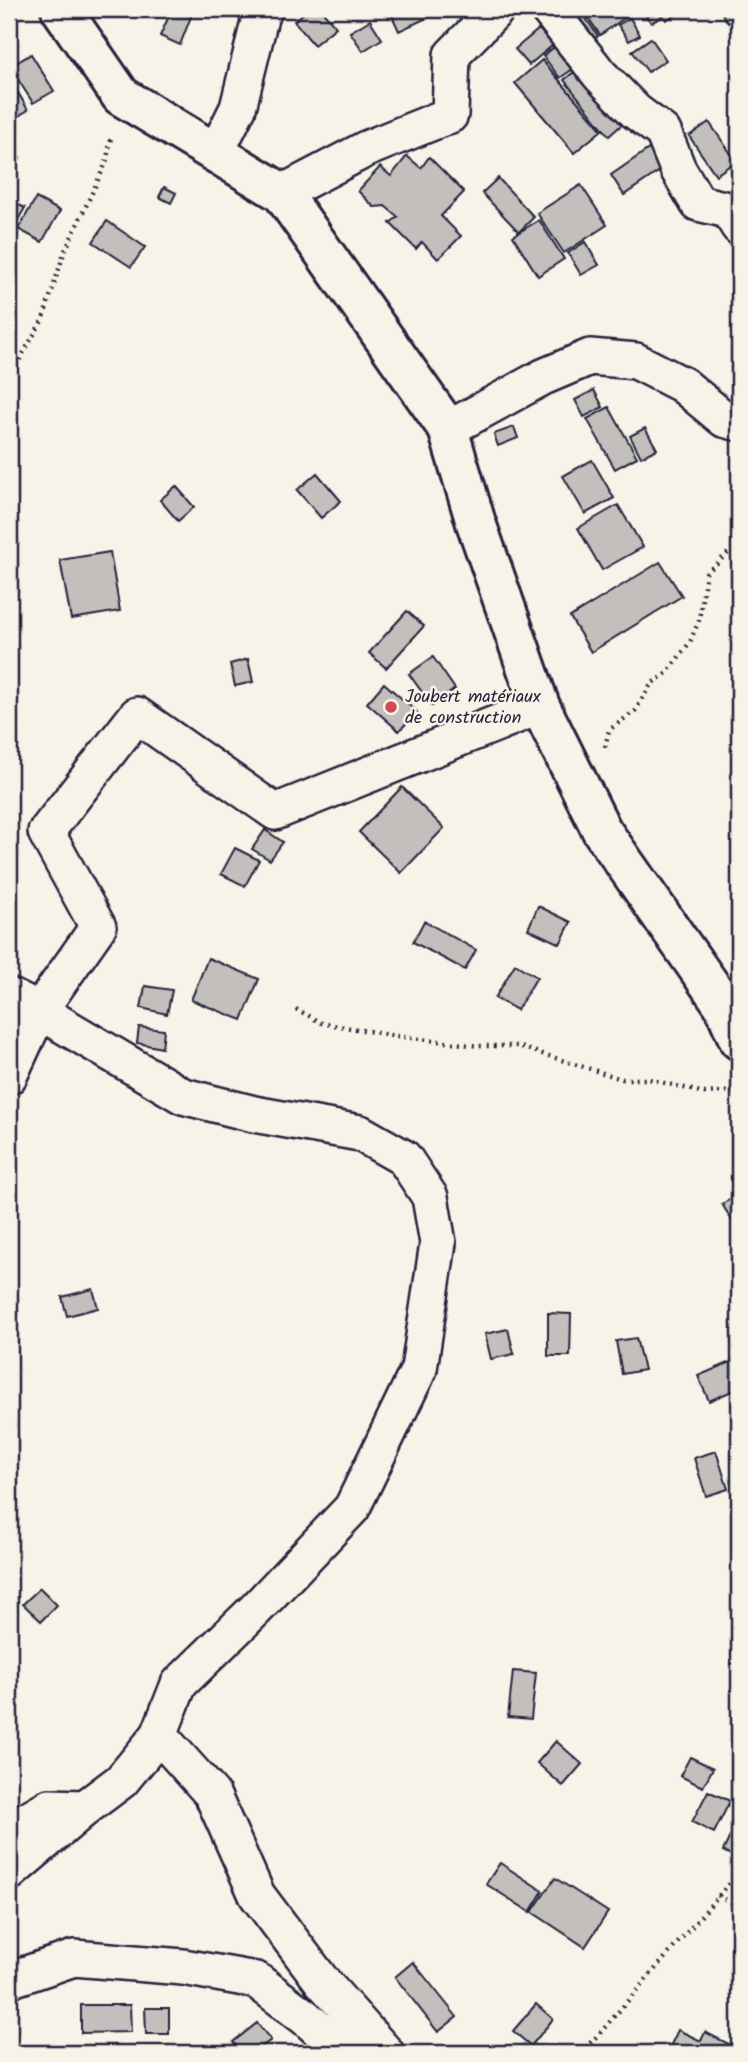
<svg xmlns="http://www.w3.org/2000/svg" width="748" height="2062" viewBox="0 0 748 2062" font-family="Kalam,sans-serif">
<rect width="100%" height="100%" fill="#f7f3e8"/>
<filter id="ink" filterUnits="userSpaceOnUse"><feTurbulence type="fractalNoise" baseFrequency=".0143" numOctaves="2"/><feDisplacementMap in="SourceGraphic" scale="14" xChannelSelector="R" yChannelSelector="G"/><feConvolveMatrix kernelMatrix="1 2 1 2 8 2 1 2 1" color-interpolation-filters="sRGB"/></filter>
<g filter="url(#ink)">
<!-- building -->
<g fill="#c2bfbd" stroke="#22223b" stroke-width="2">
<path d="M172 9H179L192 14 180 45 160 36Z"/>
<path d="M309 9H321L336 27 314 45 294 21Z"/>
<path d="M389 9H425L429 17 399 31Z"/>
<path d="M591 9H621L626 17 600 35 585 13Z"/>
<path d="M650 9H657L662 17 651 23 644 12Z"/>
<path d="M660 9H678L680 12 666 20Z"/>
<path d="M719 9H739V17L728 23Z"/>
<path d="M582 13 598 36 588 44 572 20Z"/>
<path d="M630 18 640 35 629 41 618 25Z"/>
<path d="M370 20 382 39 363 51 350 32Z"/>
<path d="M539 29 553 45 529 65 515 49Z"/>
<path d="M651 38 666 60 648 72 632 51Z"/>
<path d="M562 41 580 64 560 78 543 56Z"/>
<path d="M31 54 54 91 33 103 10 67Z"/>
<path d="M542 60 602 130 574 153 515 83Z"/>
<path d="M584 64 628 119 609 136 564 80Z"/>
<path d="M9 77 28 110 12 120 9 114Z"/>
<path d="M709 122 736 161 716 175 689 136Z"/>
<path d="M656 144 670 164 624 195 611 175Z"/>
<path d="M9 151 20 158 10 177 9 176Z"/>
<path d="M407 156 421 168 429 157 464 192 441 216 461 236 438 259 422 242 416 249 390 223 398 217 385 206 374 207 358 191 380 167 391 176Z"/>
<path d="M498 178 534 217 519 232 482 193Z"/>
<path d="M581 185 607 225 564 253 537 213Z"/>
<path d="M164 187 176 193 171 203 159 197Z"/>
<path d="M36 198 60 211 42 242 18 229Z"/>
<path d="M9 200 25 208 13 228 9 226Z"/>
<path d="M539 220 564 259 538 276 513 236Z"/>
<path d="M107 221 145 247 131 267 93 242Z"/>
<path d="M585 242 599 265 581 275 568 253Z"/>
<path d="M594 390 603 407 584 417 575 400Z"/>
<path d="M609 407 637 457 615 469 587 419Z"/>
<path d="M514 427 518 438 498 446 494 434Z"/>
<path d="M645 428 657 449 641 457 630 436Z"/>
<path d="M592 460 614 498 585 514 563 476Z"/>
<path d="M317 473 341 501 321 518 297 490Z"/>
<path d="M176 486 194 507 178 521 160 500Z"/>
<path d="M618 505 643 547 602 570 578 528Z"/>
<path d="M110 552 120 611 71 619 60 560Z"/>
<path d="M660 562 682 596 591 652 570 617Z"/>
<path d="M407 611 424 626 386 668 369 653Z"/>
<path d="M433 657 455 689 432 706 409 674Z"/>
<path d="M248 659 253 682 235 686 230 664Z"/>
<path d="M384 683 417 712 399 731 367 703Z"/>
<path d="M402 787 444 828 401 873 359 832Z"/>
<path d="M265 830 283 842 270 860 252 849Z"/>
<path d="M235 848 259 860 245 886 221 874Z"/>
<path d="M538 906 571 922 560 944 528 929Z"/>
<path d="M424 921 476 950 465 970 413 942Z"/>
<path d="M208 958 259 979 242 1020 191 1000Z"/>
<path d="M515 964 537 977 517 1010 495 998Z"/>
<path d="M145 986 172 990 167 1014 141 1008Z"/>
<path d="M139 1027 164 1030 162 1048 137 1043Z"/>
<path d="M739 1189V1232L722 1204 738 1195 735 1191Z"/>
<path d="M93 1289 98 1308 67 1316 62 1297Z"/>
<path d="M548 1313 571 1314 570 1356H548Z"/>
<path d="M508 1329 514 1354 491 1359 485 1334Z"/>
<path d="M636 1338 644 1370 622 1374 616 1341Z"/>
<path d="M738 1359 739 1388 709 1401 698 1376Z"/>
<path d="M716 1451 728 1489 706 1496 694 1458Z"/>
<path d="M40 1588 57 1605 41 1621 23 1604Z"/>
<path d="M513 1671 536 1673 531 1719 508 1717Z"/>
<path d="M556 1741 582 1764 563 1786 537 1763Z"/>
<path d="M690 1757 713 1768 703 1787 680 1776Z"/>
<path d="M708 1791 730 1801 714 1833 692 1822Z"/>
<path d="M739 1818V1859L723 1851Z"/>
<path d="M500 1863 543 1891 530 1912 486 1884Z"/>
<path d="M555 1878 608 1912 585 1947 532 1912Z"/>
<path d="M413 1962 457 2017 438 2032 395 1977Z"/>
<path d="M536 2004 553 2019 531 2046 513 2031Z"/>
<path d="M81 2005H130L131 2032 81 2033Z"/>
<path d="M145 2008H169V2034H146Z"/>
<path d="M257 2023 271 2040 253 2053H242L233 2042Z"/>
<path d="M678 2030 701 2041 705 2032 739 2049V2053H667Z"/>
</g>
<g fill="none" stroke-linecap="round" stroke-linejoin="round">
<!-- street casing -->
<g stroke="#22223b" stroke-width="40">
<g id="street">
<path d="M548 9 600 75 635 111 663 132 678 169 698 203 728 210 739 227"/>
<path d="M215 154 238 108 261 14 265 9"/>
<path d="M282 193 366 149 450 115 452 55 497 9"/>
<path d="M448 429 543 377 590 357 636 361 683 385 724 419 739 423"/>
<path d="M9 996 39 1011 98 927 46 832 137 715 275 812 540 706"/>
<path d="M9 1076 39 1011 183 1096 254 1114 360 1133 404 1158 430 1197 438 1243 419 1369 352 1508 256 1609 179 1684 159 1735 212 1794 257 1895 321 1980 386 2053"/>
<path d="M9 1830 49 1807 85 1808 121 1781 159 1735"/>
<path d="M9 1873 85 1808"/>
<path d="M9 1980 74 1958 183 1967 256 1980 306 2018 345 2053"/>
</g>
</g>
<!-- secondary casing -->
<g stroke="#22223b" stroke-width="44">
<path id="secondary" d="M61 9 121 96 282 193 448 429 476 523 540 706 602 831 723 1004 739 1040"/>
</g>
<!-- path -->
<g stroke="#22223b" stroke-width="4.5" stroke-dasharray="2 5" stroke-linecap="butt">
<path d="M9 378 43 319 64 253 106 163 111 138"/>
<path d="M605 747 609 730 635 711 651 684 667 673 690 642 699 620 706 573 739 543"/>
<path d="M296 1009 322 1023 396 1036 479 1046H517L622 1079H649L704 1093 739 1091"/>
<path d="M718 1895 739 1907"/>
<path d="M580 2053 600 2033 739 1872"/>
</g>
<!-- street -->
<use href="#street" stroke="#f7f3e8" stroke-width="35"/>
<!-- secondary -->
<use href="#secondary" stroke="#f7f3e8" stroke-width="38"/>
</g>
</g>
<!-- markers -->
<circle fill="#d1495b" stroke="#f7f3e8" stroke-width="2.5" cx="391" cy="707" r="7"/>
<g text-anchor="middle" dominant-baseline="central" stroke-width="5" stroke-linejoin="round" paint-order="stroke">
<!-- poi labels -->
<g font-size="18" fill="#22223b" stroke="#f7f3e8" text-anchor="start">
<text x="405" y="697">Joubert matériaux<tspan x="405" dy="21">de construction</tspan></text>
</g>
</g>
<!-- margin -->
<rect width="748" height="2062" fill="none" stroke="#f7f3e8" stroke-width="35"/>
<rect x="18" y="18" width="713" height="2027" fill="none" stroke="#22223b" stroke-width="2.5" filter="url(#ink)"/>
</svg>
